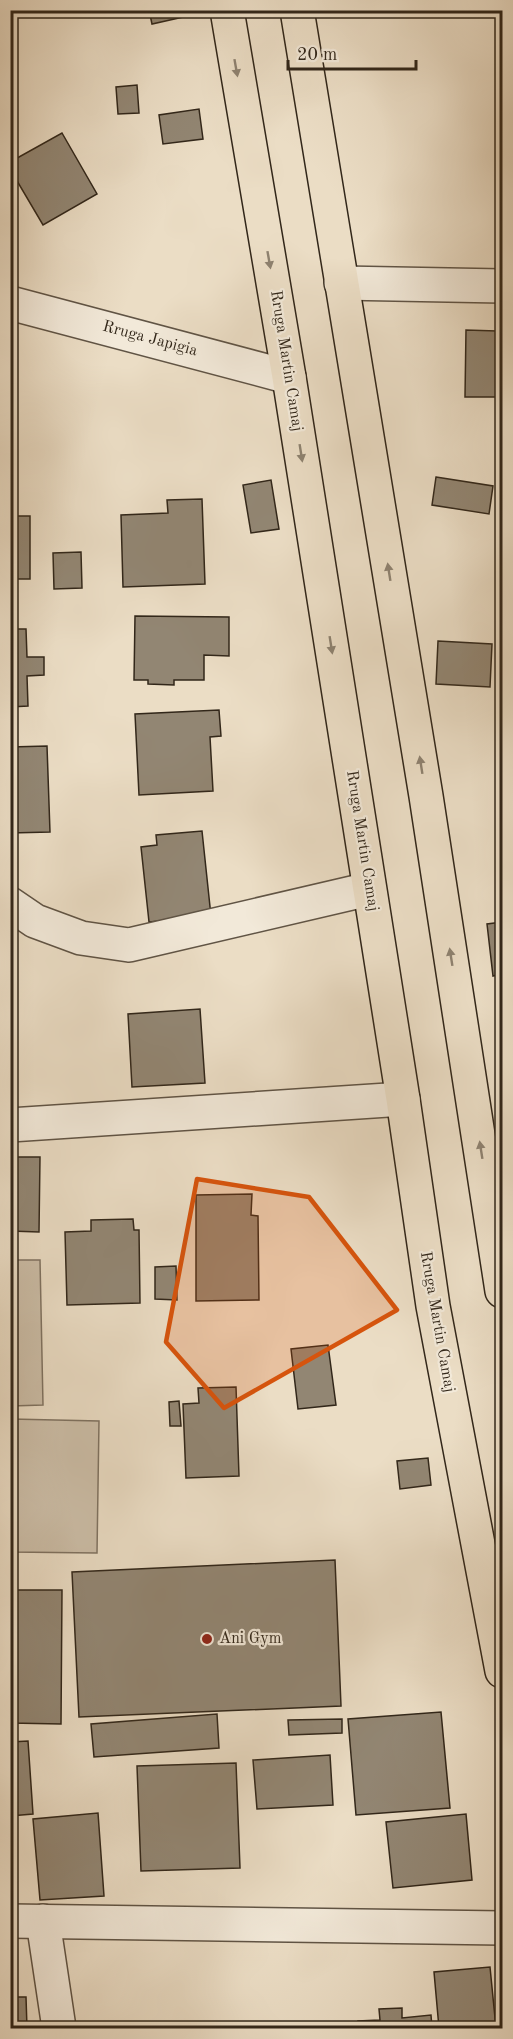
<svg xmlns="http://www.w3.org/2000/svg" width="513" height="2039" viewBox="0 0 513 2039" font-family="'Old Standard TT',serif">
<rect width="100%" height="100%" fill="#ebddc5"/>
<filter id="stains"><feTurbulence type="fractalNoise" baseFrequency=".00333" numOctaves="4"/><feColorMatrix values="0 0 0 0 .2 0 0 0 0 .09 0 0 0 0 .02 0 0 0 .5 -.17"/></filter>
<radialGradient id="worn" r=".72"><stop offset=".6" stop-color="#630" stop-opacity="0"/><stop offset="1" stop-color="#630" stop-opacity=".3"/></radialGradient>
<!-- green -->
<g fill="#ccbea8" stroke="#7f7261" stroke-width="1.5">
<path d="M11 1260H40L43 1405 11 1406Z"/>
<path d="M11 1419 99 1421 97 1553 11 1552Z"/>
</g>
<!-- building -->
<g fill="#928673" stroke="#32271a" stroke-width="1.5">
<path d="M149 10H186L188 16 152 24Z"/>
<path d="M137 85 139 113 118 114 116 87Z"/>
<path d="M199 109 203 139 163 144 159 115Z"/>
<path d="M62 133 97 194 43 225 10 169V162Z"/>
<path d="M498 306H502V435H496V397H465L466 330 497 331Z"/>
<path d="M436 477 493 486 489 514 432 505Z"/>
<path d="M271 480 279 529 251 533 243 485Z"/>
<path d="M202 499 205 584 123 587 121 515 168 513 167 500Z"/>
<rect x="10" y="516" width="20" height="63"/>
<path d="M81 552 82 588 54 589 53 553Z"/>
<path d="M135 616 229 617V656L204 655V680H174V685L148 684V680H134Z"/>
<path d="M10 629H26L27 657H44V675L27 676 28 706 10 707Z"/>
<path d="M438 641 492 644 490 687 436 684Z"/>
<path d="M219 710 221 736 210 737 213 791 139 795 135 714Z"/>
<path d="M47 746 50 832 10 833V747Z"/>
<path d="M202 831 211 916 149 922 141 847 157 845 156 835Z"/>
<path d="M502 922V974L493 976 487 924Z"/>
<path d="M200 1009 205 1083 132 1087 128 1014Z"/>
<path d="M17 1157H40L39 1232 10 1231V1170H17Z"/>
<path d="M252 1194 251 1215 258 1216 259 1300 196 1301V1195Z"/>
<path d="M133 1219 134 1230H139L140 1303 67 1305 65 1232 91 1231V1220Z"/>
<path d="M176 1266 177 1300 155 1299V1267Z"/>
<path d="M328 1345 336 1405 298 1409 291 1349Z"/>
<path d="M236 1387 239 1476 186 1478 183 1404 199 1403 198 1388Z"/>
<path d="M179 1401 181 1426H170L169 1402Z"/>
<path d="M428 1458 431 1485 400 1489 397 1461Z"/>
<path d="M335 1560 341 1706 79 1717 72 1572Z"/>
<path d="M10 1590H62L61 1724 10 1723Z"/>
<path d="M441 1712 450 1808 356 1815 348 1719Z"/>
<path d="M217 1714 219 1748 94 1757 91 1724Z"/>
<path d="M342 1719V1733L289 1735 288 1720Z"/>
<path d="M28 1741 33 1814 10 1816V1742Z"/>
<path d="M330 1755 333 1805 257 1809 253 1760Z"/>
<path d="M236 1763 240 1868 141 1871 137 1766Z"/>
<path d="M98 1813 104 1896 40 1900 33 1819Z"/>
<path d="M466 1814 472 1880 393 1888 386 1822Z"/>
<path d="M490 1967 496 2028H439L434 1972Z"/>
<path d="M10 1997H26L27 2028H10Z"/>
<path d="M402 2008V2018L431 2015 432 2028H359L358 2021 380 2020 379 2009Z"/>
</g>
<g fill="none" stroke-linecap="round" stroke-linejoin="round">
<!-- minor casing -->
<g stroke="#605445" stroke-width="36">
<g id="minor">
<path d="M341 283 502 286"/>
<path d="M10 303 289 377"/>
<path d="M10 904 35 921 81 938 129 945 369 889"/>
<path d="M10 1125 403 1099"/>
<path d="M10 1921 502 1928"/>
<path d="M43 1921 59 2028"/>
</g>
</g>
<!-- highway casing -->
<g stroke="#32271a" stroke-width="36">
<g id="highway">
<path d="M227 10 289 377 403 1099 433 1306 502 1671"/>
<path d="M297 10 426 796 502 1291"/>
</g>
</g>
<!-- minor -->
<use href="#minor" stroke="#f2e9d9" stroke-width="33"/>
<!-- highway -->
<use href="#highway" stroke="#ebddc5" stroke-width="33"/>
</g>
<!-- one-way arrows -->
<defs><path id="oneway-solid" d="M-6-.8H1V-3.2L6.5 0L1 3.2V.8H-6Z" transform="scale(1.5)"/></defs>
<g fill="#8e8270">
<use href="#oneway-solid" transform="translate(236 68) rotate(80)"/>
<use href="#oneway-solid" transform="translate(269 260) rotate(80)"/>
<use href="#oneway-solid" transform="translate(301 453) rotate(81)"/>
<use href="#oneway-solid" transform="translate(389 572) rotate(-99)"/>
<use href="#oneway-solid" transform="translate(331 645) rotate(81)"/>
<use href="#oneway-solid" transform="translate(421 765) rotate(-99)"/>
<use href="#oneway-solid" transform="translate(451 957) rotate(-99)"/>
<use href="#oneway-solid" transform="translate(481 1150) rotate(-99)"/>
</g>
<!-- marked area -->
<path fill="#d6540d" fill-opacity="0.2" stroke="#d6540d" stroke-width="4.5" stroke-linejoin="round" d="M197 1179 309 1197 397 1310 224 1408 166 1342Z"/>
<!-- markers -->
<circle fill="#8f2418" stroke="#f2e9d9" stroke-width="2" cx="207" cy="1639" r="6"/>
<g text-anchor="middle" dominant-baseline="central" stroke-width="4.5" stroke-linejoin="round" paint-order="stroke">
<!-- street labels -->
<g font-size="16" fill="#32271a" stroke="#f2e9d9">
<text transform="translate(150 339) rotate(15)">Rruga Japigia</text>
<text transform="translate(286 361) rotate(81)">Rruga Martin Camaj</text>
<text transform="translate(362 841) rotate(81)">Rruga Martin Camaj</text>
<text transform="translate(437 1322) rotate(80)">Rruga Martin Camaj</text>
</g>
<!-- poi labels -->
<g font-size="16" fill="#32271a" stroke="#f2e9d9" text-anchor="start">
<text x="219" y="1639">Ani Gym</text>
</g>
</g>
<!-- margin -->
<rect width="513" height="2039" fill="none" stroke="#ebddc5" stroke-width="36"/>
<rect x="12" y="12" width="489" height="2015" fill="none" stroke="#32271a" stroke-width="3"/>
<rect x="18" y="18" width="477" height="2003" fill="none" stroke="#32271a" stroke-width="1.5"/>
<!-- scale -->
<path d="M288 60v9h128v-9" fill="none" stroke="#32271a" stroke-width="3"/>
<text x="297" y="60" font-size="18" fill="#32271a" stroke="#f2e9d9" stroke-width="4.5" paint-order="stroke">20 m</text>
<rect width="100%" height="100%" filter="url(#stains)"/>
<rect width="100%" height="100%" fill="url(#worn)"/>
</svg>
